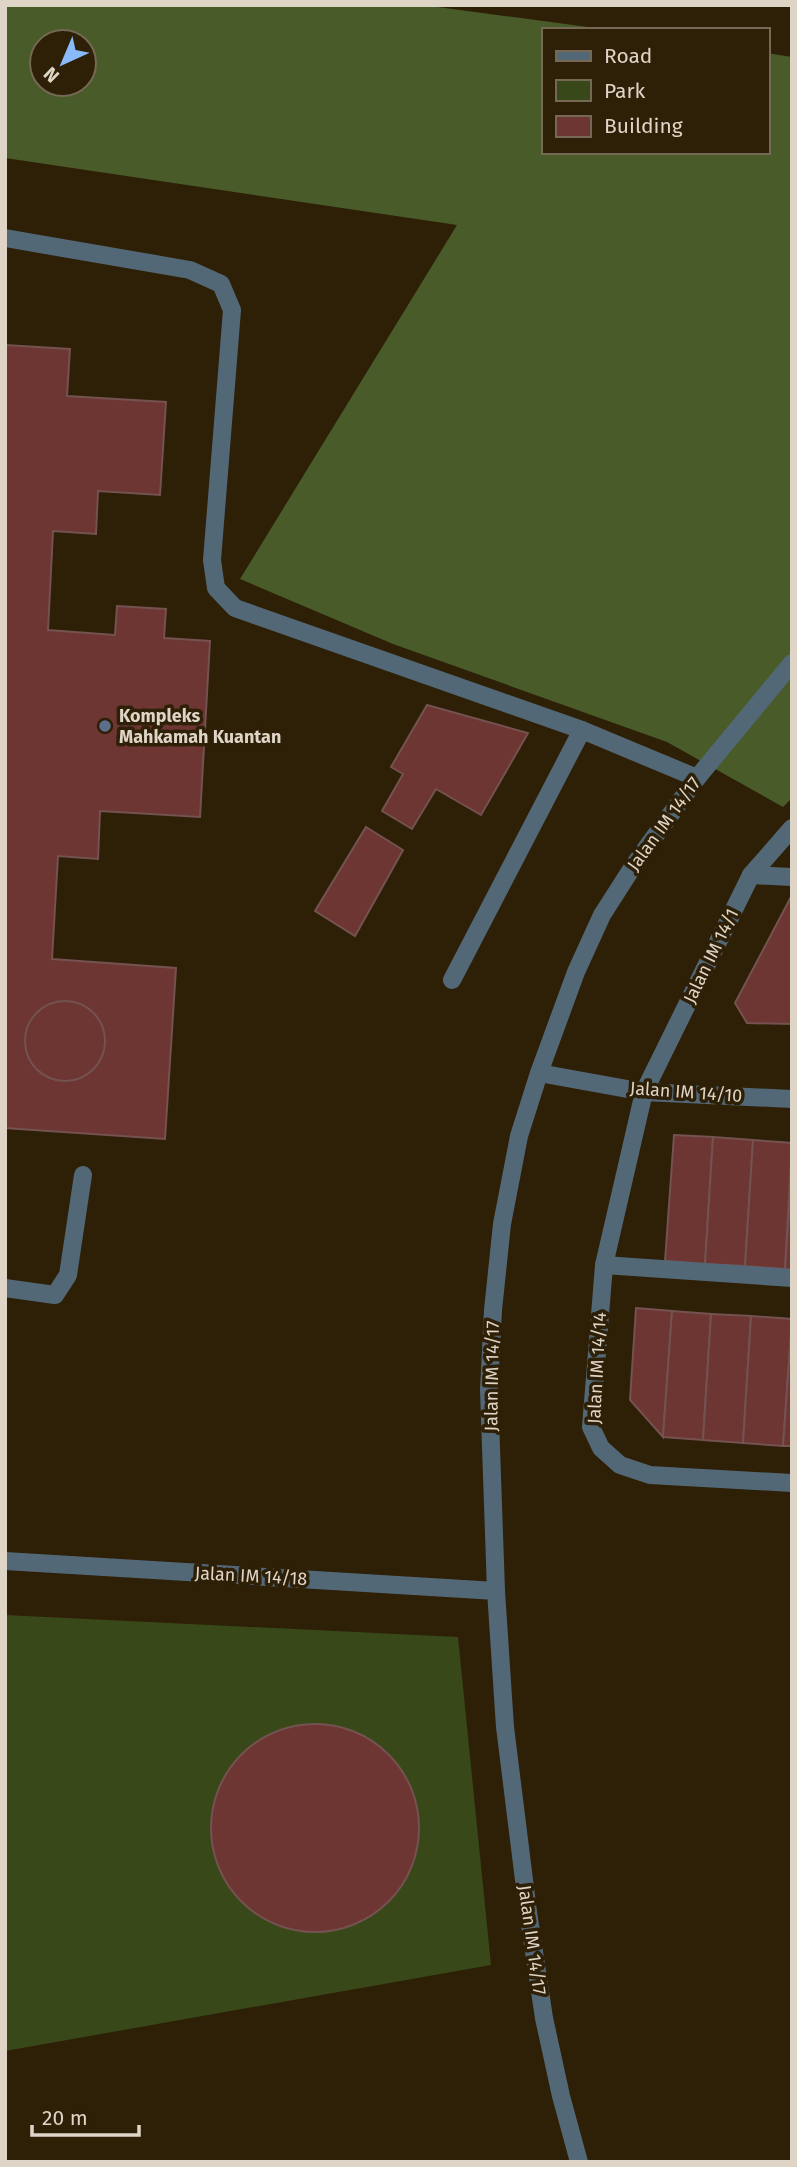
<svg xmlns="http://www.w3.org/2000/svg" width="797" height="2167" viewBox="0 0 797 2167" font-family="'Fira Sans',sans-serif">
<rect width="100%" height="100%" fill="#2e1f07"/>
<!-- green -->
<path fill="#384819" d="M5 1615 458 1637 491 1965 5 2051Z"/>
<!-- forest -->
<path fill="#485b28" fill-rule="evenodd" d="M5 5H423L610 30H543V152H767V53L792 57V798L783 807 667 742 393 644 240 579 457 225 5 158ZM42 42H84V84H42Z"/>
<!-- building -->
<g fill="#6d3633" stroke="#735250" stroke-width="2">
<path d="M5 345 70 349 67 396 166 402 160 495 98 491 96 534 53 531 48 630 115 635 117 606 166 609 164 638 210 641 200 817 100 811 98 859 58 856 52 959 176 968 165 1139 5 1128Z"/>
<path d="M427 705 528 733 481 815 436 789 412 829 382 811 403 774 391 767Z"/>
<path d="M366 827 403 850 355 936 315 911Z"/>
<path d="M792 895V1024L747 1023 735 1003Z"/>
<circle cx="65" cy="1041" r="40"/>
<path d="M674 1135 713 1137 705 1264 665 1261Z"/>
<path d="M713 1137 753 1140 745 1266 705 1264Z"/>
<path d="M753 1140 792 1143 785 1269 745 1266Z"/>
<path d="M792 1167V1270L785 1269Z"/>
<path d="M636 1308 672 1311 663 1437 630 1400Z"/>
<path d="M672 1311 711 1314 703 1440 663 1437Z"/>
<path d="M711 1314 751 1316 743 1443 703 1440Z"/>
<path d="M751 1316 792 1319 783 1446 743 1443Z"/>
<path d="M792 1320V1446H783Z"/>
<circle cx="315" cy="1828" r="104"/>
</g>
<g fill="none" stroke-linecap="round" stroke-linejoin="round">
<!-- minor -->
<g stroke="#526877" stroke-width="18">
<path d="M5 238 190 270 221 284 232 310 212 560 216 588 235 608 582 730 697 778"/>
<path d="M792 828 751 875 644 1092 604 1265 591 1427 601 1448 620 1465 650 1475 792 1483"/>
<path d="M751 875 792 877"/>
<path d="M452 980 582 730"/>
<path d="M539 1073 644 1092 792 1099"/>
<path d="M604 1265 792 1278"/>
<path d="M5 1288 55 1295 68 1275 83 1175"/>
<path d="M5 1561 496 1591"/>
<path d="M579 2162 561 2096 544 2018 528 1912 505 1727 496 1591 489 1390 493 1310 502 1224 519 1136 539 1073 576 972 602 915 634 865 697 778 792 663"/>
</g>
</g>
<!-- markers -->
<circle fill="#5c6f8a" stroke="#2e1f07" stroke-width="2.5" cx="105" cy="726" r="7"/>
<g text-anchor="middle" dominant-baseline="central" stroke-width="7" stroke-linejoin="round" paint-order="stroke">
<!-- poi labels -->
<g font-size="18" font-weight="bold" fill="#dfd5c7" stroke="#2e1f07" text-anchor="start">
<text x="119" y="716">Kompleks<tspan x="119" dy="21">Mahkamah Kuantan</tspan></text>
</g>
<!-- street labels -->
<g font-size="18" fill="#dfd5c7" stroke="#2e1f07">
<text transform="translate(664 824) rotate(-54)">Jalan IM 14/17</text>
<text transform="translate(711 956) rotate(-64)">Jalan IM 14/1</text>
<text transform="translate(686 1092) rotate(4)">Jalan IM 14/10</text>
<text transform="translate(597 1368) rotate(-87)">Jalan IM 14/14</text>
<text transform="translate(492 1376) rotate(-89)">Jalan IM 14/17</text>
<text transform="translate(251 1576) rotate(3)">Jalan IM 14/18</text>
<text transform="translate(532 1940) rotate(82)">Jalan IM 14/17</text>
</g>
</g>
<!-- border -->
<rect width="797" height="2167" fill="none" stroke="#dfd5c7" stroke-width="14"/>
<!-- legend -->
<rect x="542" y="28" width="228" height="126" fill="#2e1f07" stroke="#756854" stroke-width="2"/>
<rect x="556" y="51" width="35" height="10" fill="#526877" stroke="#756854" stroke-width="2"/>
<text x="604" y="63" font-size="21" fill="#dfd5c7">Road</text>
<rect x="556" y="80" width="35" height="21" fill="#384819" stroke="#756854" stroke-width="2"/>
<text x="604" y="98" font-size="21" fill="#dfd5c7">Park</text>
<rect x="556" y="116" width="35" height="21" fill="#6d3633" stroke="#756854" stroke-width="2"/>
<text x="604" y="133" font-size="21" fill="#dfd5c7">Building</text>
<!-- north arrow -->
<g transform="translate(63 63) rotate(224)"><circle r="33" fill="#2e1f07" stroke="#756854" stroke-width="2"/>
<path d="M0-5L12 26L0 18L-12 26Z" fill="#89bafc"/>
<text y="-10" font-size="19" font-weight="bold" text-anchor="middle" fill="#dfd5c7">N</text>
</g>
<!-- scale -->
<path d="M32 2125v10h107v-10" fill="none" stroke="#dfd5c7" stroke-width="3.5"/>
<text x="42" y="2125" font-size="21" fill="#dfd5c7" stroke="#2e1f07" stroke-width="5" paint-order="stroke">20 m</text>
</svg>
